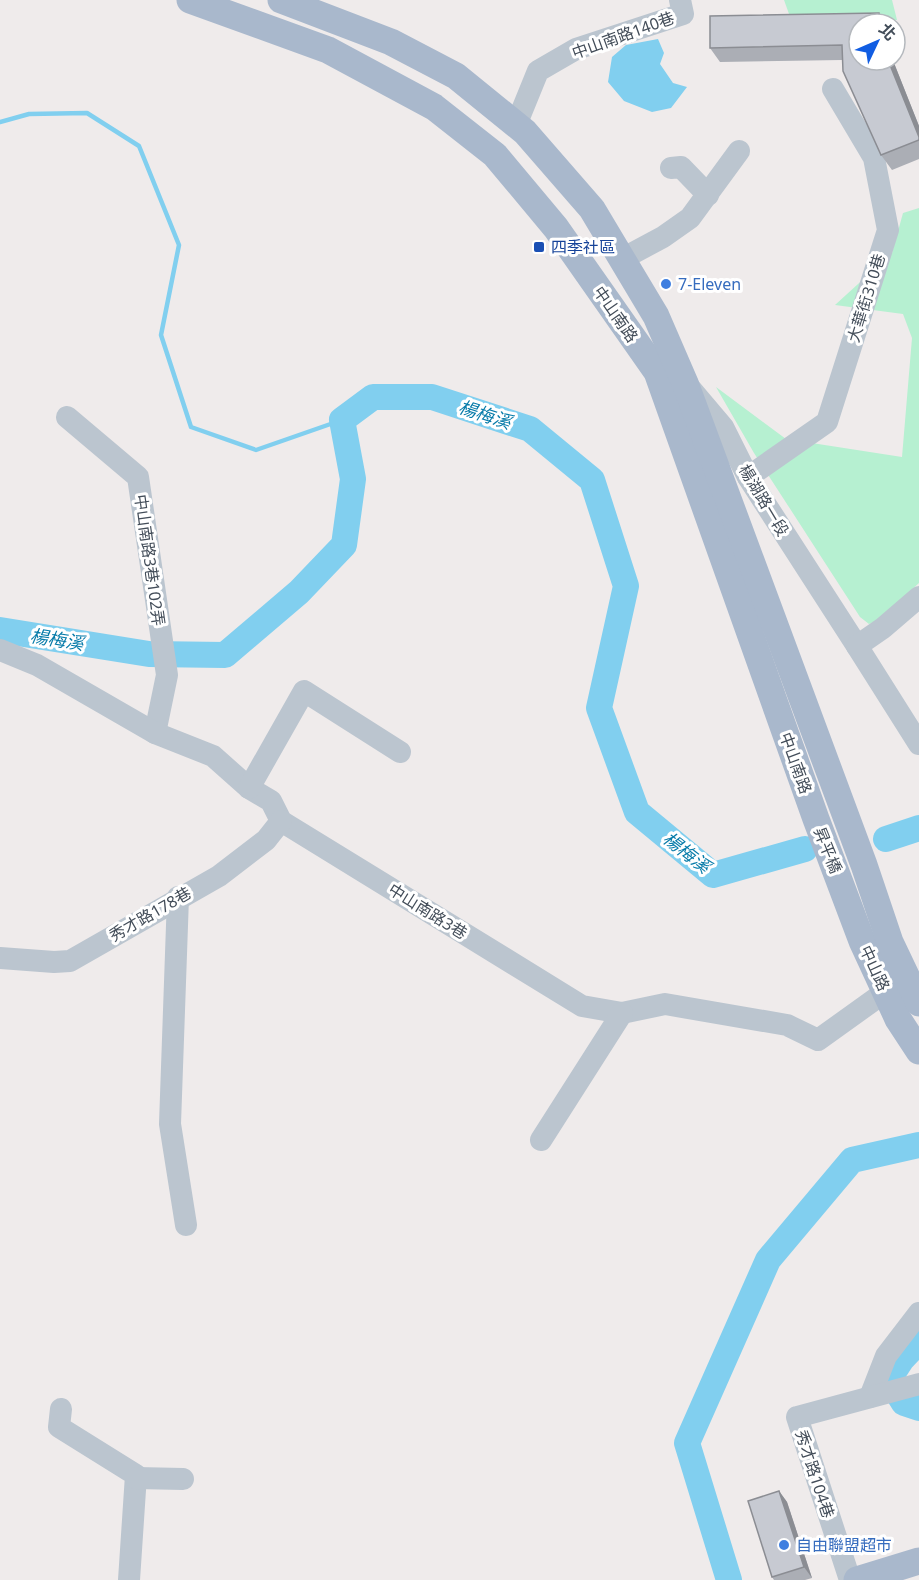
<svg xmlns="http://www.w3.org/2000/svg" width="919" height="1580" viewBox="0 0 919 1580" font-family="'Noto Sans','Noto Sans TC',sans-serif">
<rect width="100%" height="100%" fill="#efebeb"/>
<!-- green -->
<g fill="#b6f0d1">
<path d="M784 0H892L897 20 793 25Z"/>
<path d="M919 208V583L878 620 869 624 860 617 754 453 716 387 786 439 902 457 912 338 903 314 835 305 892 253 903 213Z"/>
</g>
<!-- water -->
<path fill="#81cfef" d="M658 39 664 53 660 64 673 83 687 87 671 108 652 112 624 101 608 82 612 57 626 45Z"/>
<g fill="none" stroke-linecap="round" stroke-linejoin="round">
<!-- stream -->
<path stroke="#81cfef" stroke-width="4.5" d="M0 122 29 114 87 113 139 146 179 245 161 335 191 427 256 450 342 420"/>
<!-- river -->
<g stroke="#81cfef" stroke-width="26">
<path d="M0 630 149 654 225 655 299 592 344 545 353 479 342 420 373 397H432L530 429 592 480 626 586 599 708 637 812 713 875 805 849"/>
<path d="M886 839 919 828"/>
<path d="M919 1341 902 1359 889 1379 904 1403 919 1408"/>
<path d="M729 1580 687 1443 768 1260 852 1160 919 1145"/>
</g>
<!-- minor -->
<g stroke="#bbc5cf" stroke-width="22">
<path d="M516 125 538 71 576 49 683 14 680 0"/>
<path d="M671 168 681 167 708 195"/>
<path d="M622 259 663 237 690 218 739 151"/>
<path d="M690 388 723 427 748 477 857 646"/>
<path d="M67 417 138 477 167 675 155 733"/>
<path d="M748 477 827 422 888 230 874 158 833 89"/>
<path d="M919 597 883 628 857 646 919 744"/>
<path d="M0 650 37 665 155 733 213 756 249 788 271 801 281 821 582 1006 622 1013 665 1004 787 1025 818 1040 885 992"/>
<path d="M249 788 304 691 400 752"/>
<path d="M178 897 170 1124 186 1225"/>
<path d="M0 958 54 962 70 961 219 876 266 840 281 821"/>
<path d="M541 1140 622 1013"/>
<path d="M870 1397 886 1356 919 1313"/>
<path d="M61 1409 59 1427 136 1475 129 1580"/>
<path d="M136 1478 183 1479"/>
<path d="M850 1580 797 1417 919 1384"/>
</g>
<!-- major -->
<g stroke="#a9b8cc" stroke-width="27">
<path d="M190 0 328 50 434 107 495 155 556 228 657 372 816 819 862 941 898 1019 919 1051"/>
<path d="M281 0 391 42 456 76 525 132 592 209 656 316 685 383 864 865 890 942 919 1003"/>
<path d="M857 1580 919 1561"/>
</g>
</g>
<!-- wall -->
<g fill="#abaeb5">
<path d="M879 13 894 63 919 126V159L892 170 881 155 842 60 720 62 710 48Z"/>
<path d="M779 1491 787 1502 812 1578 805 1580H774L772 1577Z"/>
</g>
<!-- shaded-wall -->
<g fill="#8b8d93">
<path d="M879 13 887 24H880Z"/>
<path d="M888 60H893L894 63 919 126V137Z"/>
<path d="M779 1491 787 1502 812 1578 804 1567Z"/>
</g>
<!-- building -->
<g fill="#c7cad2" stroke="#8b8d93" stroke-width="1.5">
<path d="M879 13 880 24H859V60H888L919 137V140L881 155 843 71 842 45 710 48V16Z"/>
<path d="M779 1491 804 1567 772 1577 748 1501Z"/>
</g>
<!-- markers -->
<rect fill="#1a4fb4" stroke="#fff" stroke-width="2" x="533" y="241" width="12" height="12" rx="3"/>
<g fill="#3f7fe0" stroke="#fff" stroke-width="2">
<circle cx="666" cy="284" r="6"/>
<circle cx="784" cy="1545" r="6"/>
</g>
<g text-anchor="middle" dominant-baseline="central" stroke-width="6" stroke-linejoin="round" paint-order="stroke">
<!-- street labels -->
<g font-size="16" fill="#434d59" stroke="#fff">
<text transform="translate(623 35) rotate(-20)">中山南路140巷</text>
<text transform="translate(866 298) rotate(-73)">大華街310巷</text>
<text transform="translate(616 314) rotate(55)">中山南路</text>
<text transform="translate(764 500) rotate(59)">楊湖路一段</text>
<text transform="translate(150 560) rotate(82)">中山南路3巷102弄</text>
<text transform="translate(796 763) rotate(70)">中山南路</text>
<text transform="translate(828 850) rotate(68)">昇平橋</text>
<text transform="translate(428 911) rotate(32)">中山南路3巷</text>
<text transform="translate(150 914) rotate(-30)">秀才路178巷</text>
<text transform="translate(875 968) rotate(65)">中山路</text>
<text transform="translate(815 1474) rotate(72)">秀才路104巷</text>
</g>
<!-- transit labels -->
<g font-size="16" fill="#164399" stroke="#fff" text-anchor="start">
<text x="551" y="247">四季社區</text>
</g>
<!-- shop labels -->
<g font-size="16" fill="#366cbe" stroke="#fff" text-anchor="start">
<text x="678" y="284">7-Eleven</text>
<text x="796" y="1545">自由聯盟超市</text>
</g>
<!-- water labels -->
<g font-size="18" font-style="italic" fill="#067ba9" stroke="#fff">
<text transform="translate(485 414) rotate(18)">楊梅溪</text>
<text transform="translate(57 639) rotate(9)">楊梅溪</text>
<text transform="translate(687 852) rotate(38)">楊梅溪</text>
</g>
</g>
<!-- north arrow -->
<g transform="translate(877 42) rotate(46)"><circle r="28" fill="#ffffff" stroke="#b4b8bd" stroke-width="1.5"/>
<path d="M0-4.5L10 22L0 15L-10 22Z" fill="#115de2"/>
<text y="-9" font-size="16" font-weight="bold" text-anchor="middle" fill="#434d59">北</text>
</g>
</svg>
